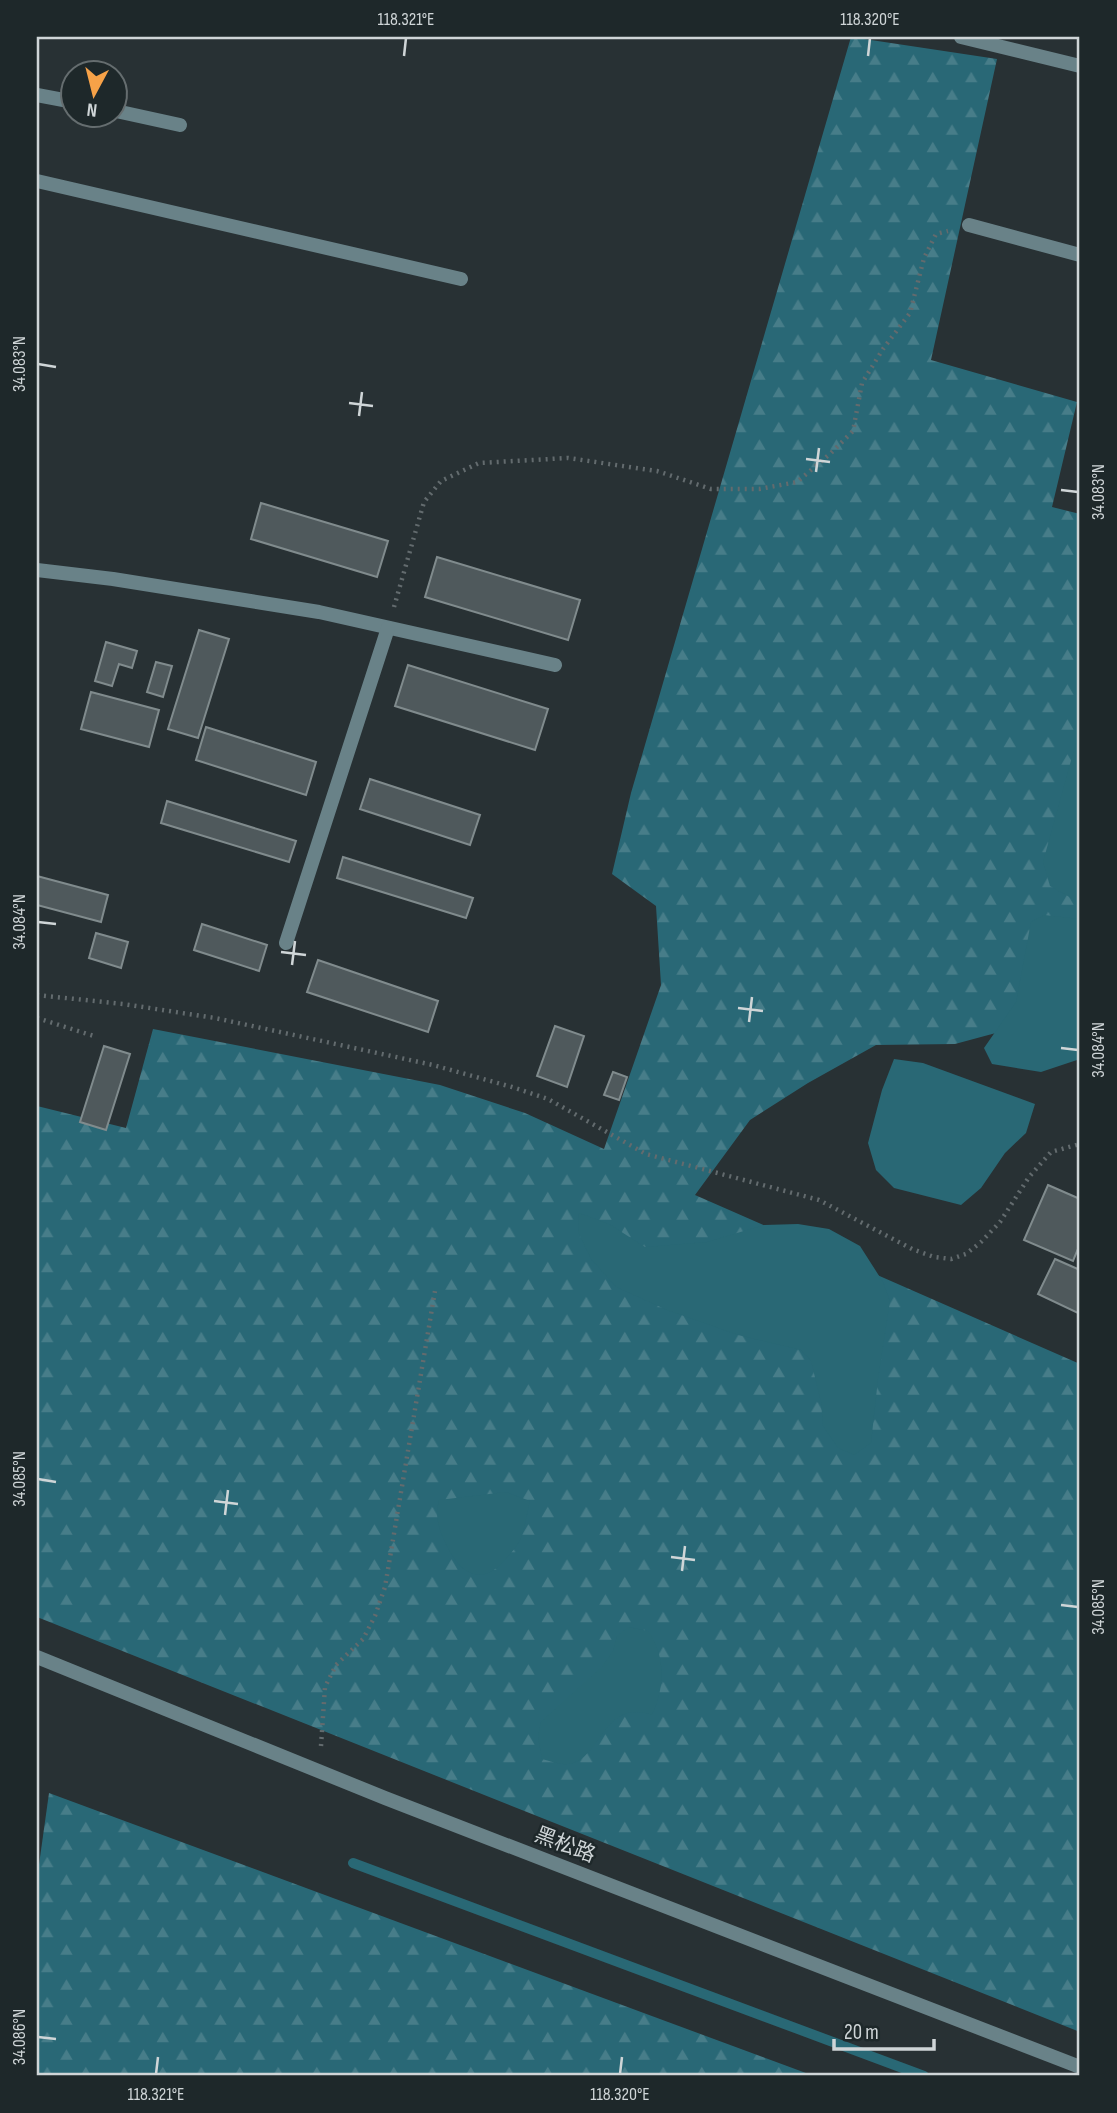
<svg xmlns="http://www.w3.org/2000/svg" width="1117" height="2113" viewBox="0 0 1117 2113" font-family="'Sofia Sans Condensed','Noto Sans SC',sans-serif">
<defs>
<pattern id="forest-firs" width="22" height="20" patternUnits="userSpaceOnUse" patternTransform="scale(1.75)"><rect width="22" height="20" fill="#296876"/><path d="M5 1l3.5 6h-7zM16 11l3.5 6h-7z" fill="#477d89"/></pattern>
</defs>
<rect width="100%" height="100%" fill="#283134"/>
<!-- forest -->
<g fill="url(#forest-firs)">
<path d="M851 37 997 59 931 360 1077 402 1052 507 1080 514V976L1025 1025 955 1044 876 1045 808 1083 750 1120 695 1195 1080 1364V2032L37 1617V1106L126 1128 153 1029 440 1085 525 1113 604 1149 661 985 656 906 612 874 631 793Z"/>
<path d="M49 1793 814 2076H37V1879Z"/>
</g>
<!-- water -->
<g fill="#296875">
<path d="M1080 728V900L1073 899 1050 886 1043 862Z"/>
<path d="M1044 915 1080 919V1059L1041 1072 992 1064 984 1048 1016 1002 1031 922Z"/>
<path d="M894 1059 923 1063 1035 1104 1026 1133 1005 1153 981 1188 961 1205 894 1188 876 1170 868 1143 882 1090Z"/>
<path d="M579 1213 609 1224 645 1247 707 1242 764 1225 798 1224 829 1229 860 1246 883 1282 890 1301 878 1379 871 1443 854 1455 838 1448 823 1426 821 1402 811 1361 801 1350 738 1335 667 1310 616 1287 591 1259 578 1232Z"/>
<path d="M506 1492 530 1501C527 1513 525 1527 521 1538 518 1546 510 1554 505 1560 479 1589 458 1571 445 1542 438 1528 435 1515 439 1500Z"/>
<path d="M629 1627 648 1631C666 1657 665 1687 652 1715 603 1698 601 1760 569 1764 560 1765 550 1761 542 1759L538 1737 541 1722 602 1667 613 1651 617 1636Z"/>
</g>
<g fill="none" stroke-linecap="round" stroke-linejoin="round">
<!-- stream -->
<path stroke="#296875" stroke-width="10" d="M353 1863 924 2076"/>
</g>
<!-- building -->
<g fill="#4f595c" stroke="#808b8d" stroke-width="2">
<path d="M261 503 388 541 377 577 251 539Z"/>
<path d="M437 557 580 600 568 640 425 597Z"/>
<path d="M199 630 229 639 198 738 168 729Z"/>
<path d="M106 642 137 651 132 668 119 664 112 686 95 681Z"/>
<path d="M156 662 172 666 163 697 147 692Z"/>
<path d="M408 665 548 709 535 750 395 706Z"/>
<path d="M91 692 159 710 149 747 81 729Z"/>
<path d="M206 727 316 762 306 795 196 760Z"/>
<path d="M370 779 480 815 470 845 360 809Z"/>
<path d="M167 801 296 841 289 862 161 823Z"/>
<path d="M343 857 473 898 466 918 337 878Z"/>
<path d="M37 876 108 895 101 922 37 905Z"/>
<path d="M202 924 267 945 259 971 194 950Z"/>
<path d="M96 933 128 942 121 968 89 958Z"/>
<path d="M318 960 438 1001 428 1032 307 992Z"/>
<path d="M555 1026 584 1036 567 1087 537 1076Z"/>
<path d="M104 1046 130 1054 106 1130 80 1122Z"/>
<path d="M613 1072 627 1077 619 1100 604 1095Z"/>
<path d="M1048 1185 1080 1199V1244L1073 1261 1024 1240Z"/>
<path d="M1055 1259 1080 1270V1314L1038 1294Z"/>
</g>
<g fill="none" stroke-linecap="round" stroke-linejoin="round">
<!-- path -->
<g stroke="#636b6e" stroke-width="4.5" stroke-dasharray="2 5" stroke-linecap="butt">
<path d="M394 607 424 502 441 481 479 463 568 458 657 471 711 489H759L797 482 831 453 853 431 862 383 883 349 910 313 924 258 936 234 948 231"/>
<path d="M37 995 123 1004 215 1018 433 1065 512 1087 548 1099 646 1154 819 1200 912 1249 934 1257 951 1259 966 1254 981 1242 1000 1222 1029 1177 1051 1152 1080 1144"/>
<path d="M37 1018 97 1037"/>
<path d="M321 1746 325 1687 336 1665 363 1639 375 1616 385 1587 435 1291"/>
</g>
<!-- service -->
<g stroke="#698288" stroke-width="14">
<path d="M961 37 1080 66"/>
<path d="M37 95 74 102"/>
<path d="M116 111 180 125"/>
<path d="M37 181 461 279"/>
<path d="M969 225 1080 255"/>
<path d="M37 570 113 579 319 612 555 665"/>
<path d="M286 943 388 628"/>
</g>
<!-- tertiary -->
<path stroke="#698288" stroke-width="14" d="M37 1657 385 1798 1080 2067"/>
</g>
<!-- ticks -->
<path fill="none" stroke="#cfd5d7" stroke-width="2.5" d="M404 56 406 38M868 56 870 38M38 364 56 367M349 403 373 406M359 416 362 392M806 459 830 462M816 472 819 448M1061 490 1078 492M38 922 56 924M281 952 306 955M292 965 295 941M738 1008 763 1011M749 1022 752 997M1061 1048 1078 1050M38 1479 56 1482M214 1501 238 1504M225 1515 228 1490M671 1557 695 1560M682 1571 685 1546M1061 1605 1078 1607M38 2037 56 2039M156 2074 158 2057M620 2074 622 2057"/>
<g text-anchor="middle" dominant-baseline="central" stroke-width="5" stroke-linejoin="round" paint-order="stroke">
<!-- street labels -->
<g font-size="21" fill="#cfd5d7" stroke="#1e282a">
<text transform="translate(565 1845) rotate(21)">黑松路</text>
</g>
</g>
<!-- border -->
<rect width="1117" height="2113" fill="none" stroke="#1e282a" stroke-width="77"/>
<!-- north arrow -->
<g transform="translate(94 94) rotate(187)"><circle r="33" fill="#1e282a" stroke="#656d6f" stroke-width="2"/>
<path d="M0-5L12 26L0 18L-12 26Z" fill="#f7a248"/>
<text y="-10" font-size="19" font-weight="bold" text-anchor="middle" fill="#cfd5d7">N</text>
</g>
<!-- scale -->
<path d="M834 2039v10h100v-10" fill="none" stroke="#cfd5d7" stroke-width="3.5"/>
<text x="844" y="2039" font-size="21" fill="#cfd5d7" stroke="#1e282a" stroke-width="5" paint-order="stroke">20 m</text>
<rect x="38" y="38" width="1040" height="2036" fill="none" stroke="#cfd5d7" stroke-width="2.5"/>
<g font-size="18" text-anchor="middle" fill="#cfd5d7">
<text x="406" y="25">118.321°E</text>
<text x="870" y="25">118.320°E</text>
<text transform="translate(19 364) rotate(-90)" y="6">34.083°N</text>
<text transform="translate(1098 492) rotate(-90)" y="6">34.083°N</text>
<text transform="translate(19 922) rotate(-90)" y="6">34.084°N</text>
<text transform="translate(1098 1050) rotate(-90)" y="6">34.084°N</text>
<text transform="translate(19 1479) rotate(-90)" y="6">34.085°N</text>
<text transform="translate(1098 1607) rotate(-90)" y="6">34.085°N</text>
<text transform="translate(19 2037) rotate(-90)" y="6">34.086°N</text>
<text x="156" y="2100">118.321°E</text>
<text x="620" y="2100">118.320°E</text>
</g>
</svg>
